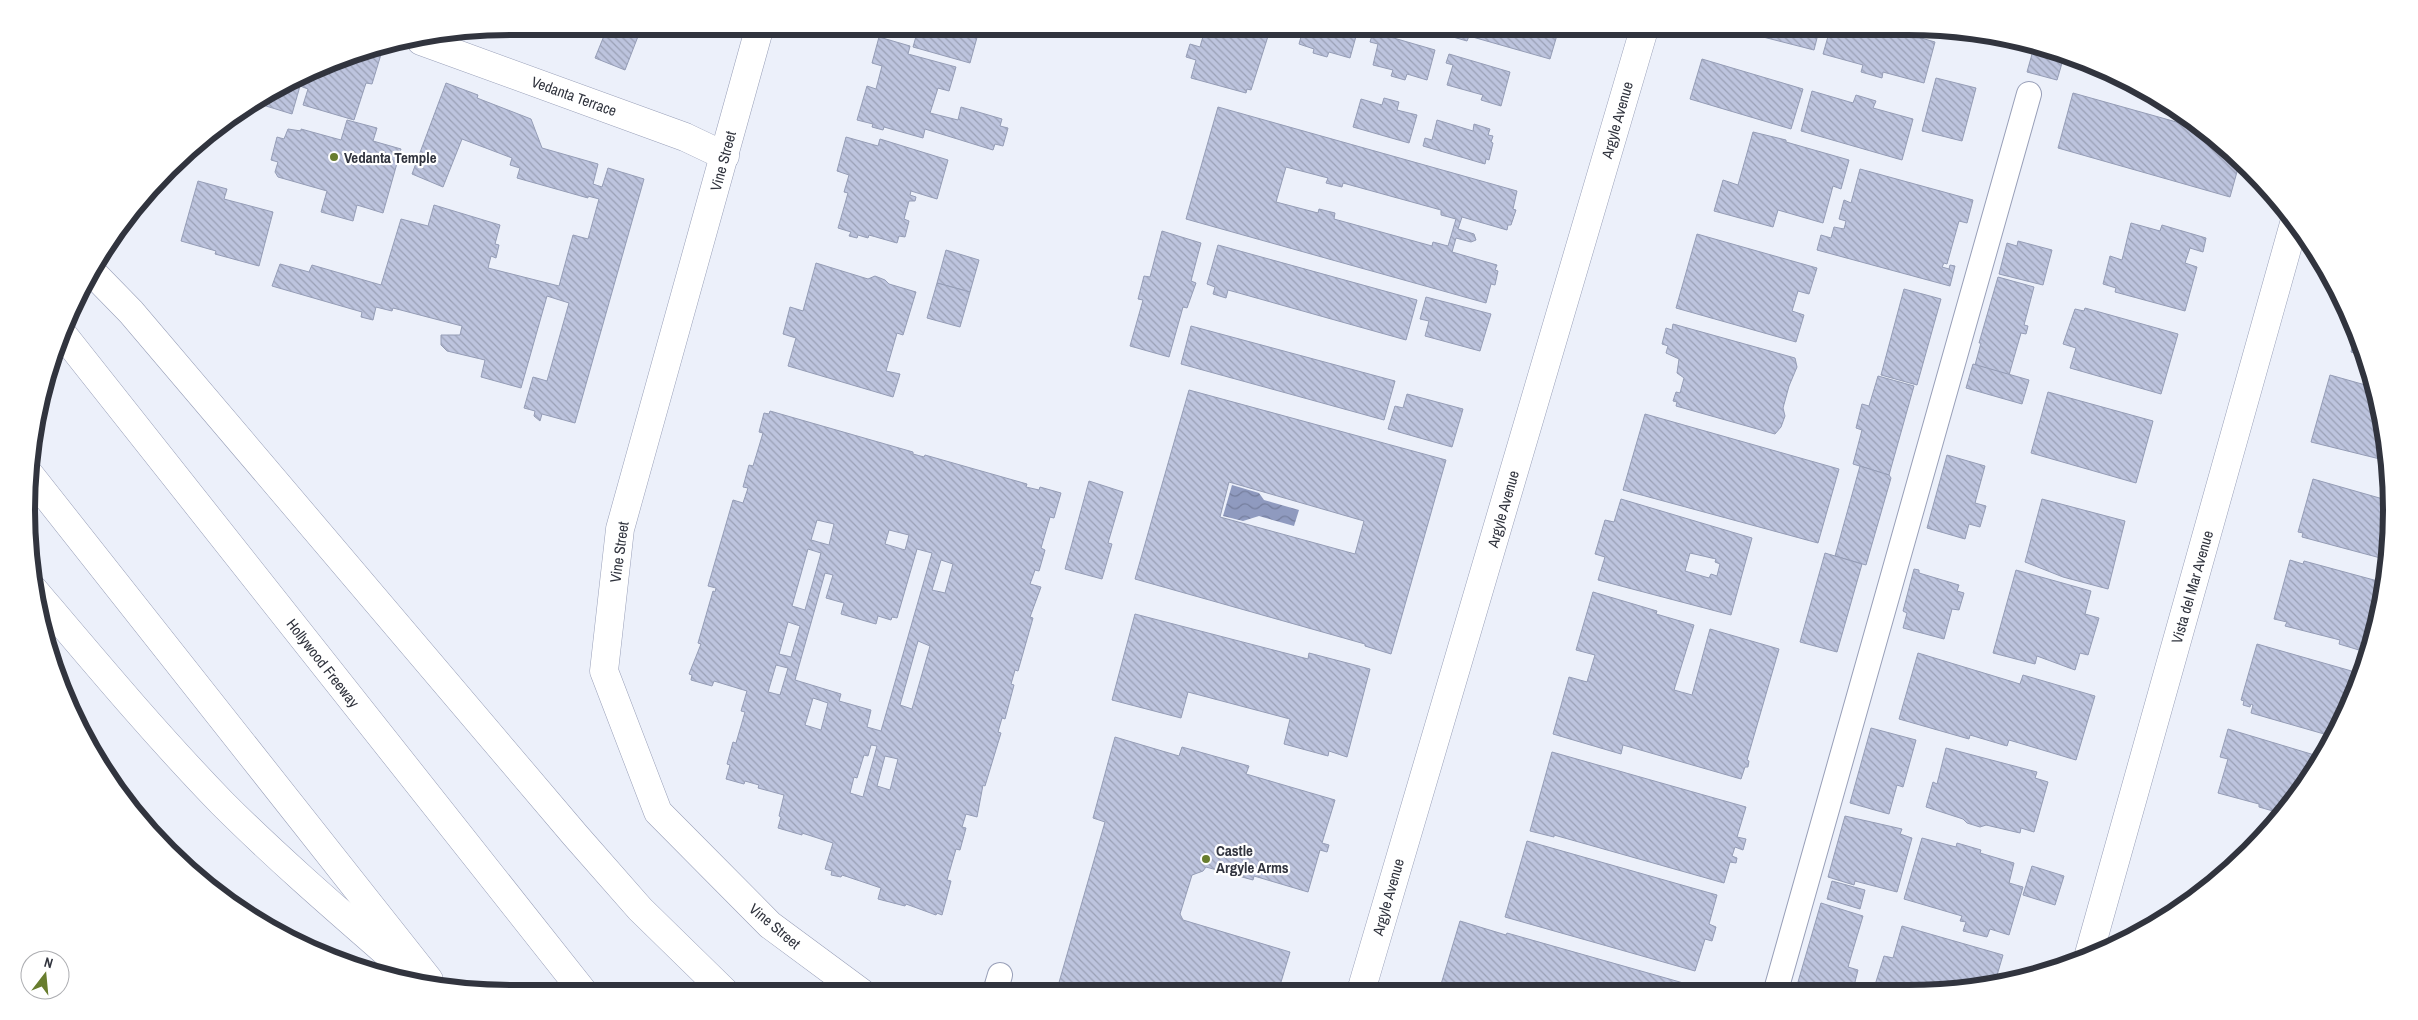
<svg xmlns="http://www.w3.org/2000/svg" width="2418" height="1020" viewBox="0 0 2418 1020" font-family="'Archivo Narrow',sans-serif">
<defs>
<pattern id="water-waves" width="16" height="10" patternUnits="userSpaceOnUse" patternTransform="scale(1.25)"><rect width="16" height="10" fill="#8f9abf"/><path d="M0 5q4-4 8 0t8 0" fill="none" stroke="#757e9d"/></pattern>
<pattern id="building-back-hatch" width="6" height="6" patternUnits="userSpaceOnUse" patternTransform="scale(1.25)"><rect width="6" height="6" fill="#bdc4de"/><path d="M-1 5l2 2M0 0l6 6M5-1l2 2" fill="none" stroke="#9aa0b5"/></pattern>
</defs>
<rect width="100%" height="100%" fill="#ecf0fa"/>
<!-- water -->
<path fill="url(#water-waves)" d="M1232 485 1259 493 1264 500 1299 510 1294 526 1259 516 1243 521 1223 516Z"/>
<!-- building -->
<g fill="url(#building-back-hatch)" stroke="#959db6" fill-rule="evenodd">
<path d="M608 26H642L625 70 595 58Z"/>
<path d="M919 26H966L979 30 970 63 913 47Z"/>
<path d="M1206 26H1268L1266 33H1269L1251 90 1247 89 1246 93 1191 78 1196 60 1186 57 1190 44 1200 47Z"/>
<path d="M1304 26H1349L1358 29 1350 58 1329 52 1327 57 1313 53 1314 49 1299 44Z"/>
<path d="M1429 26H1557L1555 34 1557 35 1550 59 1469 36 1467 41 1446 35 1447 31Z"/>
<path d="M1720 26H1820L1814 50Z"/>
<path d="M1831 26H1880L1935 42 1924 83 1883 72 1882 78 1861 72 1863 65 1823 54Z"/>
<path d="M1373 32 1435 50 1427 80 1407 74 1405 80 1391 76 1393 70 1373 65 1378 44 1370 42Z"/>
<path d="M879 37 910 46 908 54 956 67 949 91 938 88 930 113 958 120 961 107 1002 119 1000 126 1008 128 1003 146 995 144 993 150 925 129 923 138 884 127 883 130 872 127 873 124 857 120 867 86 876 89 882 66 872 63Z"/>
<path d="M2034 47 2065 53 2057 80 2027 72Z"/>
<path d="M374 49 382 51 372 84 366 83 354 120 303 105 308 89 300 86 292 114 253 102 268 91 354 52Z"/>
<path d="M1449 54 1510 72 1501 106 1481 100 1483 95 1447 85 1453 65 1446 63Z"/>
<path d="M1702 59 1803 89 1791 129 1690 99Z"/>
<path d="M1936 78 1976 88 1962 141 1922 131Z"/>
<path d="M446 83 478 95 477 98 531 119 542 148 598 164 593 184 602 187 608 168 644 179 575 423 542 414 540 421 534 416 535 411 524 408 533 377 547 381 569 303 547 296 521 388 481 377 485 360 447 351 441 345V335H460L462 326 393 308 392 311 376 307 373 320 361 317 362 312 272 286 280 264 309 272 312 265 381 285 401 219 428 226 434 205 500 225 495 244 499 245 496 258 491 256 488 268 559 286 573 235 588 239 599 199 588 196V198L517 178 520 168 510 165 512 158 462 139 443 187 412 174Z"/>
<path d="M1812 91 1853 103 1856 95 1876 101 1873 108 1913 119 1902 160 1801 131Z"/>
<path d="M2073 93 2205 130 2227 146 2240 161 2230 197 2058 148Z"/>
<path d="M1384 98 1399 102 1397 110 1417 115 1409 143 1353 127 1361 99 1382 105Z"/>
<path d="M1218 107 1517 191 1513 209 1516 210 1511 225H1508L1507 230 1462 217 1458 229 1474 234 1476 240 1471 242 1456 238 1452 252 1497 265 1495 270 1498 271 1495 285 1491 284 1486 303 1186 219ZM1286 167 1328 178 1326 183 1342 187 1343 183 1441 210V215L1456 219 1448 246 1433 242 1432 246 1334 219 1335 213 1319 209 1318 213 1276 202Z"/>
<path d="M347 120 377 128 373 141 401 149 383 213 357 205 353 221 321 212 327 191 278 177 275 172 278 162 271 160 277 137 284 139 288 129 301 131V129L341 140Z"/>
<path d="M1437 120 1473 131 1474 124 1490 129 1488 135 1493 136 1491 142 1493 143 1489 160 1486 159 1485 164 1423 146 1425 138 1432 140Z"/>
<path d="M1753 132 1786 140V142L1849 160 1841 189 1833 186 1823 223 1778 210 1773 227 1714 211 1723 180 1738 185Z"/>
<path d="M846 137 878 146 880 139 948 160 937 199 911 191 910 195 916 197 915 201H909L904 219 909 221 905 237 899 236 897 243 869 235 868 238 858 235 857 238 849 236 851 232 838 228 848 193 844 192 849 175 837 171Z"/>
<path d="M1860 169 1973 200 1967 223 1959 221 1947 264 1944 263 1942 267 1949 269 1950 265 1955 266 1950 286 1817 250 1821 235 1831 238 1834 227 1844 229 1846 221 1839 219 1844 200 1851 203Z"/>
<path d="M198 181 227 189 224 199 273 212 259 266 215 254 216 251 181 241Z"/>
<path d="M2131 223 2160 231 2162 225 2206 238 2203 252 2190 248 2185 263 2197 267 2185 311 2115 292 2116 288 2103 284 2110 256 2122 260Z"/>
<path d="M1162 231 1201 243 1191 281 1196 283 1187 308 1183 307 1169 357 1130 346 1143 300 1138 299 1144 276 1150 277Z"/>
<path d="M1697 234 1817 268 1809 294 1798 291 1792 311 1804 315 1796 342 1676 308Z"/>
<path d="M2018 241 2052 250 2043 285 1999 274 2007 243 2017 246Z"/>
<path d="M1218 245 1417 300 1406 340 1228 290 1226 298 1213 294 1215 287 1207 284Z"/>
<path d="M946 250 979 260 970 292 937 283Z"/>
<path d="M816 263 868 279 875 276 885 280 889 284 916 292 903 335 897 333 886 371 900 374 893 397 788 366 796 338 783 334 790 307 803 311Z"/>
<path d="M1998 277 2034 287 2024 325 2028 326 2026 334 2021 333 2009 375 1975 365 1981 343H1979Z"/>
<path d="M937 283 970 292 960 327 927 318Z"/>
<path d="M1904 289 1941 299 1917 385 1881 375Z"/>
<path d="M1426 297 1491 314 1480 351 1425 336 1429 321 1420 319Z"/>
<path d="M2085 308 2178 334 2161 394 2070 368 2076 348 2063 344 2075 309 2084 311Z"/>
<path d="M1673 324 1795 358 1797 367 1789 386 1783 408 1785 416 1781 427 1775 434 1676 406 1677 402 1673 401 1676 392 1680 393 1684 378 1677 373 1679 359 1666 353 1668 346 1662 344 1666 328 1672 330Z"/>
<path d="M1191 326 1395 381 1384 420 1181 364Z"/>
<path d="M2356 334 2364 356 2351 352Z"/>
<path d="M1973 364 2029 380 2022 404 1966 388Z"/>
<path d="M2330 375 2376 388 2388 461 2311 442Z"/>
<path d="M1878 376 1914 386 1889 475 1853 464 1862 430 1856 428 1862 404 1869 406Z"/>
<path d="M1189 390 1446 460 1391 654 1365 646V644L1135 579ZM1229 482 1364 521 1355 554 1220 517Z"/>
<path d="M2048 392 2153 421 2136 483 2031 453Z"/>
<path d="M1407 394 1463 409 1452 447 1388 429 1395 406 1403 408Z"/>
<path d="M770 411 913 452V454L924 457 925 455 1027 484 1026 487 1039 490 1040 487 1061 493 1054 518 1050 517 1041 548 1045 550 1039 571 1035 570 1030 584 1041 587 1030 617 1033 618 1018 671 1015 670 1011 684 1014 685 1005 719 1002 718 998 732 1001 733 985 786 983 785 977 817 966 814 962 827 966 828 960 850 956 849 947 880 951 881 942 915 937 913 936 915 906 904 905 906 878 899 881 888 842 875 841 877 831 875 832 871 825 869 833 843 802 833V835L778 828 781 817 779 816 784 795 758 788 759 785 745 781 744 784 726 779 730 765 727 764 733 742 736 743 745 712 741 711 747 691 714 681 712 686 691 680 692 675 689 674 701 644 698 643 713 591 715 592 716 588 708 586 733 500 743 503 748 488 743 487 749 465 753 466 763 433 759 432 764 413 769 414ZM817 520 834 524 829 545 811 540ZM889 530 909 535 905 550 885 544ZM808 549 821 553 805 610 792 606ZM917 549 932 553 881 731 867 727 871 710 839 701 841 694 795 680 825 573 833 575 826 598 844 603 841 614 876 624 878 616 891 620 892 617 897 618ZM941 560 953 564 945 593 932 590ZM788 622 800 626 791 657 779 654ZM918 641 930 646 912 709 900 705ZM776 665 788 668 780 695 768 692ZM813 698 828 703 821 730 805 725ZM871 745 877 746 863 797 850 793 854 777 857 778 864 755 868 756ZM885 756 898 759 890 790 877 786Z"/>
<path d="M1645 414 1839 469 1818 543 1623 490Z"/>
<path d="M1947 455 1985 466 1975 503 1986 506 1980 527 1969 524 1965 539 1927 528Z"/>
<path d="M1860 466 1889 475 1891 478 1866 565 1835 556Z"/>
<path d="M2313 479 2390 501 2388 560 2302 537 2303 533 2298 532Z"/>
<path d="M1089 481 1123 492 1108 543 1112 544 1102 579 1065 569Z"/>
<path d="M1621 499 1752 538 1731 615 1598 580 1605 557 1595 554 1605 520 1614 522ZM1690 553 1716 559 1715 562 1720 564 1717 576 1711 574 1709 578 1685 571Z"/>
<path d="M2042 499 2125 521 2108 589 2063 577 2025 562Z"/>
<path d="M1825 553 1862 564 1837 652 1800 642Z"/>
<path d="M2290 560 2303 564 2304 561 2385 583 2369 653 2339 644 2340 640 2285 626 2287 622 2274 619Z"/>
<path d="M1914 569 1919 570V573L1959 585 1957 591 1964 593 1959 610 1952 609 1944 639 1903 628 1907 613 1903 611Z"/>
<path d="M2016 570 2091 591 2085 614 2099 618 2088 655 2080 653 2075 670 2037 656 2035 664 1993 653Z"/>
<path d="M1593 592 1657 611 1656 614 1694 625 1674 690 1692 695 1710 629 1779 649 1747 760 1749 761 1748 767H1745L1741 779 1623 745 1621 754 1553 734 1569 677 1587 682 1595 655 1576 650Z"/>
<path d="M1135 614 1308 659 1309 653 1370 669 1347 757 1329 751 1328 756 1284 744 1290 719 1188 692 1181 718 1112 700Z"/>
<path d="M2257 644 2362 674 2331 736 2251 713 2253 705 2251 704 2250 707 2243 705 2244 701 2241 700Z"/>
<path d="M1918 653 2020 684 2023 675 2095 696 2076 760 2009 740 2007 746 1970 735 1969 739 1899 719Z"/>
<path d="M1871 728 1916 740 1903 787 1897 785 1889 814 1850 803Z"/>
<path d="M2228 729 2321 757 2310 779 2280 813 2259 807V804L2218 793 2228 759 2220 757Z"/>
<path d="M1115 737 1179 756 1182 747 1249 766 1246 774 1335 800 1322 843 1329 845 1327 852 1320 850 1308 892 1254 876 1253 880 1206 867 1203 871 1192 875 1180 914 1183 920 1290 952 1278 992H1079L1058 986 1105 822 1093 818Z"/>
<path d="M1946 748 2037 772 2035 778 2048 782 2034 832 2021 828 2020 833 1986 825 1980 827 1967 823 1963 819 1926 807 1933 782 1937 784Z"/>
<path d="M1552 752 1746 807 1737 837 1746 839 1743 850 1735 847 1732 856 1737 858 1736 863 1730 862 1724 883 1554 835V837L1530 831Z"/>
<path d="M1845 816 1902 829 1900 834 1912 838 1897 892 1855 881 1854 885 1828 877Z"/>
<path d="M1922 838 1956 847 1957 843 1981 850 1980 853 2014 863 2009 883 2023 887 2009 935 1990 929 1987 937 1963 931 1966 922 1960 921 1962 916 1904 899Z"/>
<path d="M1527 841 1717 895 1709 924 1716 927 1712 941 1705 939 1695 971 1505 917Z"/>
<path d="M2032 866 2064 876 2055 905 2023 895Z"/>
<path d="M1832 881 1865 890 1860 909 1827 899Z"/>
<path d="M1821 903 1863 916 1848 967 1858 970 1853 990H1827L1798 982Z"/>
<path d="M1460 921 1506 935 1507 933 1708 990 1439 991Z"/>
<path d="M1902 926 2003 955 1995 982 1971 990H1885L1886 988 1875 985 1884 956 1893 958Z"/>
</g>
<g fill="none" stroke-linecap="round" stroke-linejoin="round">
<!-- service casing -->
<g stroke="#989fb8" stroke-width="26">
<g id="service">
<path d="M1776 990 2029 94"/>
<path d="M995 992 1000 975"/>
</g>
</g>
<!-- minor casing -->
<g stroke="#989fb8" stroke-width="29">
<g id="minor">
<path d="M760 26 620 529 604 671 658 812 770 925 862 993"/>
<path d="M421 41 685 137 725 156"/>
<path d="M2089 954 2295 220"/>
<path d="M1361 991 1645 26"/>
</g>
</g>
<!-- motorway casing -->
<g stroke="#989fb8" stroke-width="29">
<g id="motorway">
<path d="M90 270 131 312 575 835 640 909 726 993"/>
<path d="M61 332 585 994"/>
<path d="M30 475 429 980"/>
<path d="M34 590C95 662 156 735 222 803 280 861 343 915 405 969"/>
</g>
</g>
<!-- service -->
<use href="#service" stroke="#fff" stroke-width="24"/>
<!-- minor -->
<use href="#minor" stroke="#fff" stroke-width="28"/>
<!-- motorway -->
<use href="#motorway" stroke="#fff" stroke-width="28"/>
</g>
<!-- markers -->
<g fill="#687d2e" stroke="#fff" stroke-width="2">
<circle cx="334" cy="157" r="5"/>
<circle cx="1206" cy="859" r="5"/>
</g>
<g text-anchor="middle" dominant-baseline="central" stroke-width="4.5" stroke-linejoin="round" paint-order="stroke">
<!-- street labels -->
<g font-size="15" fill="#31343e" stroke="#fff">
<text transform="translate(574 96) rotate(20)">Vedanta Terrace</text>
<text transform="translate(1617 120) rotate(-74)">Argyle Avenue</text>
<text transform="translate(723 161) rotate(-75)">Vine Street</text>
<text transform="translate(1503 509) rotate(-74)">Argyle Avenue</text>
<text transform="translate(619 552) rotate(-82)">Vine Street</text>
<text transform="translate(2192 587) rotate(-74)">Vista del Mar Avenue</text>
<text transform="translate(323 663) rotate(52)">Hollywood Freeway</text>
<text transform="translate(1388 897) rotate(-74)">Argyle Avenue</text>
<text transform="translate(775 926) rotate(40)">Vine Street</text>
</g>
<!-- poi labels -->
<g font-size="15" font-weight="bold" fill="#31343e" stroke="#fff" text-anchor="start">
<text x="344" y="157">Vedanta Temple</text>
<text x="1216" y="850">Castle<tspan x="1216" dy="17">Argyle Arms</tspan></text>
</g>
</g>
<!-- crop -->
<path d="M0 0H2418V1020H0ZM510 35H1908A475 475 0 0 1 2383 510V510A475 475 0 0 1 1908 985H510A475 475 0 0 1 35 510V510A475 475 0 0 1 510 35Z" fill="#fff" fill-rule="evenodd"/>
<path fill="none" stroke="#31343e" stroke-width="6" d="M510 35H1908A475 475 0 0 1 2383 510V510A475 475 0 0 1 1908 985H510A475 475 0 0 1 35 510V510A475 475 0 0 1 510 35Z"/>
<!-- north arrow -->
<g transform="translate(45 975) rotate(16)"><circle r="24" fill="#ffffff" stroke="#adaeb2"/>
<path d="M0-4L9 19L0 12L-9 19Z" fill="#687d2e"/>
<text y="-8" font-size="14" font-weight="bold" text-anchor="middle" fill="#31343e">N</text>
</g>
</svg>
